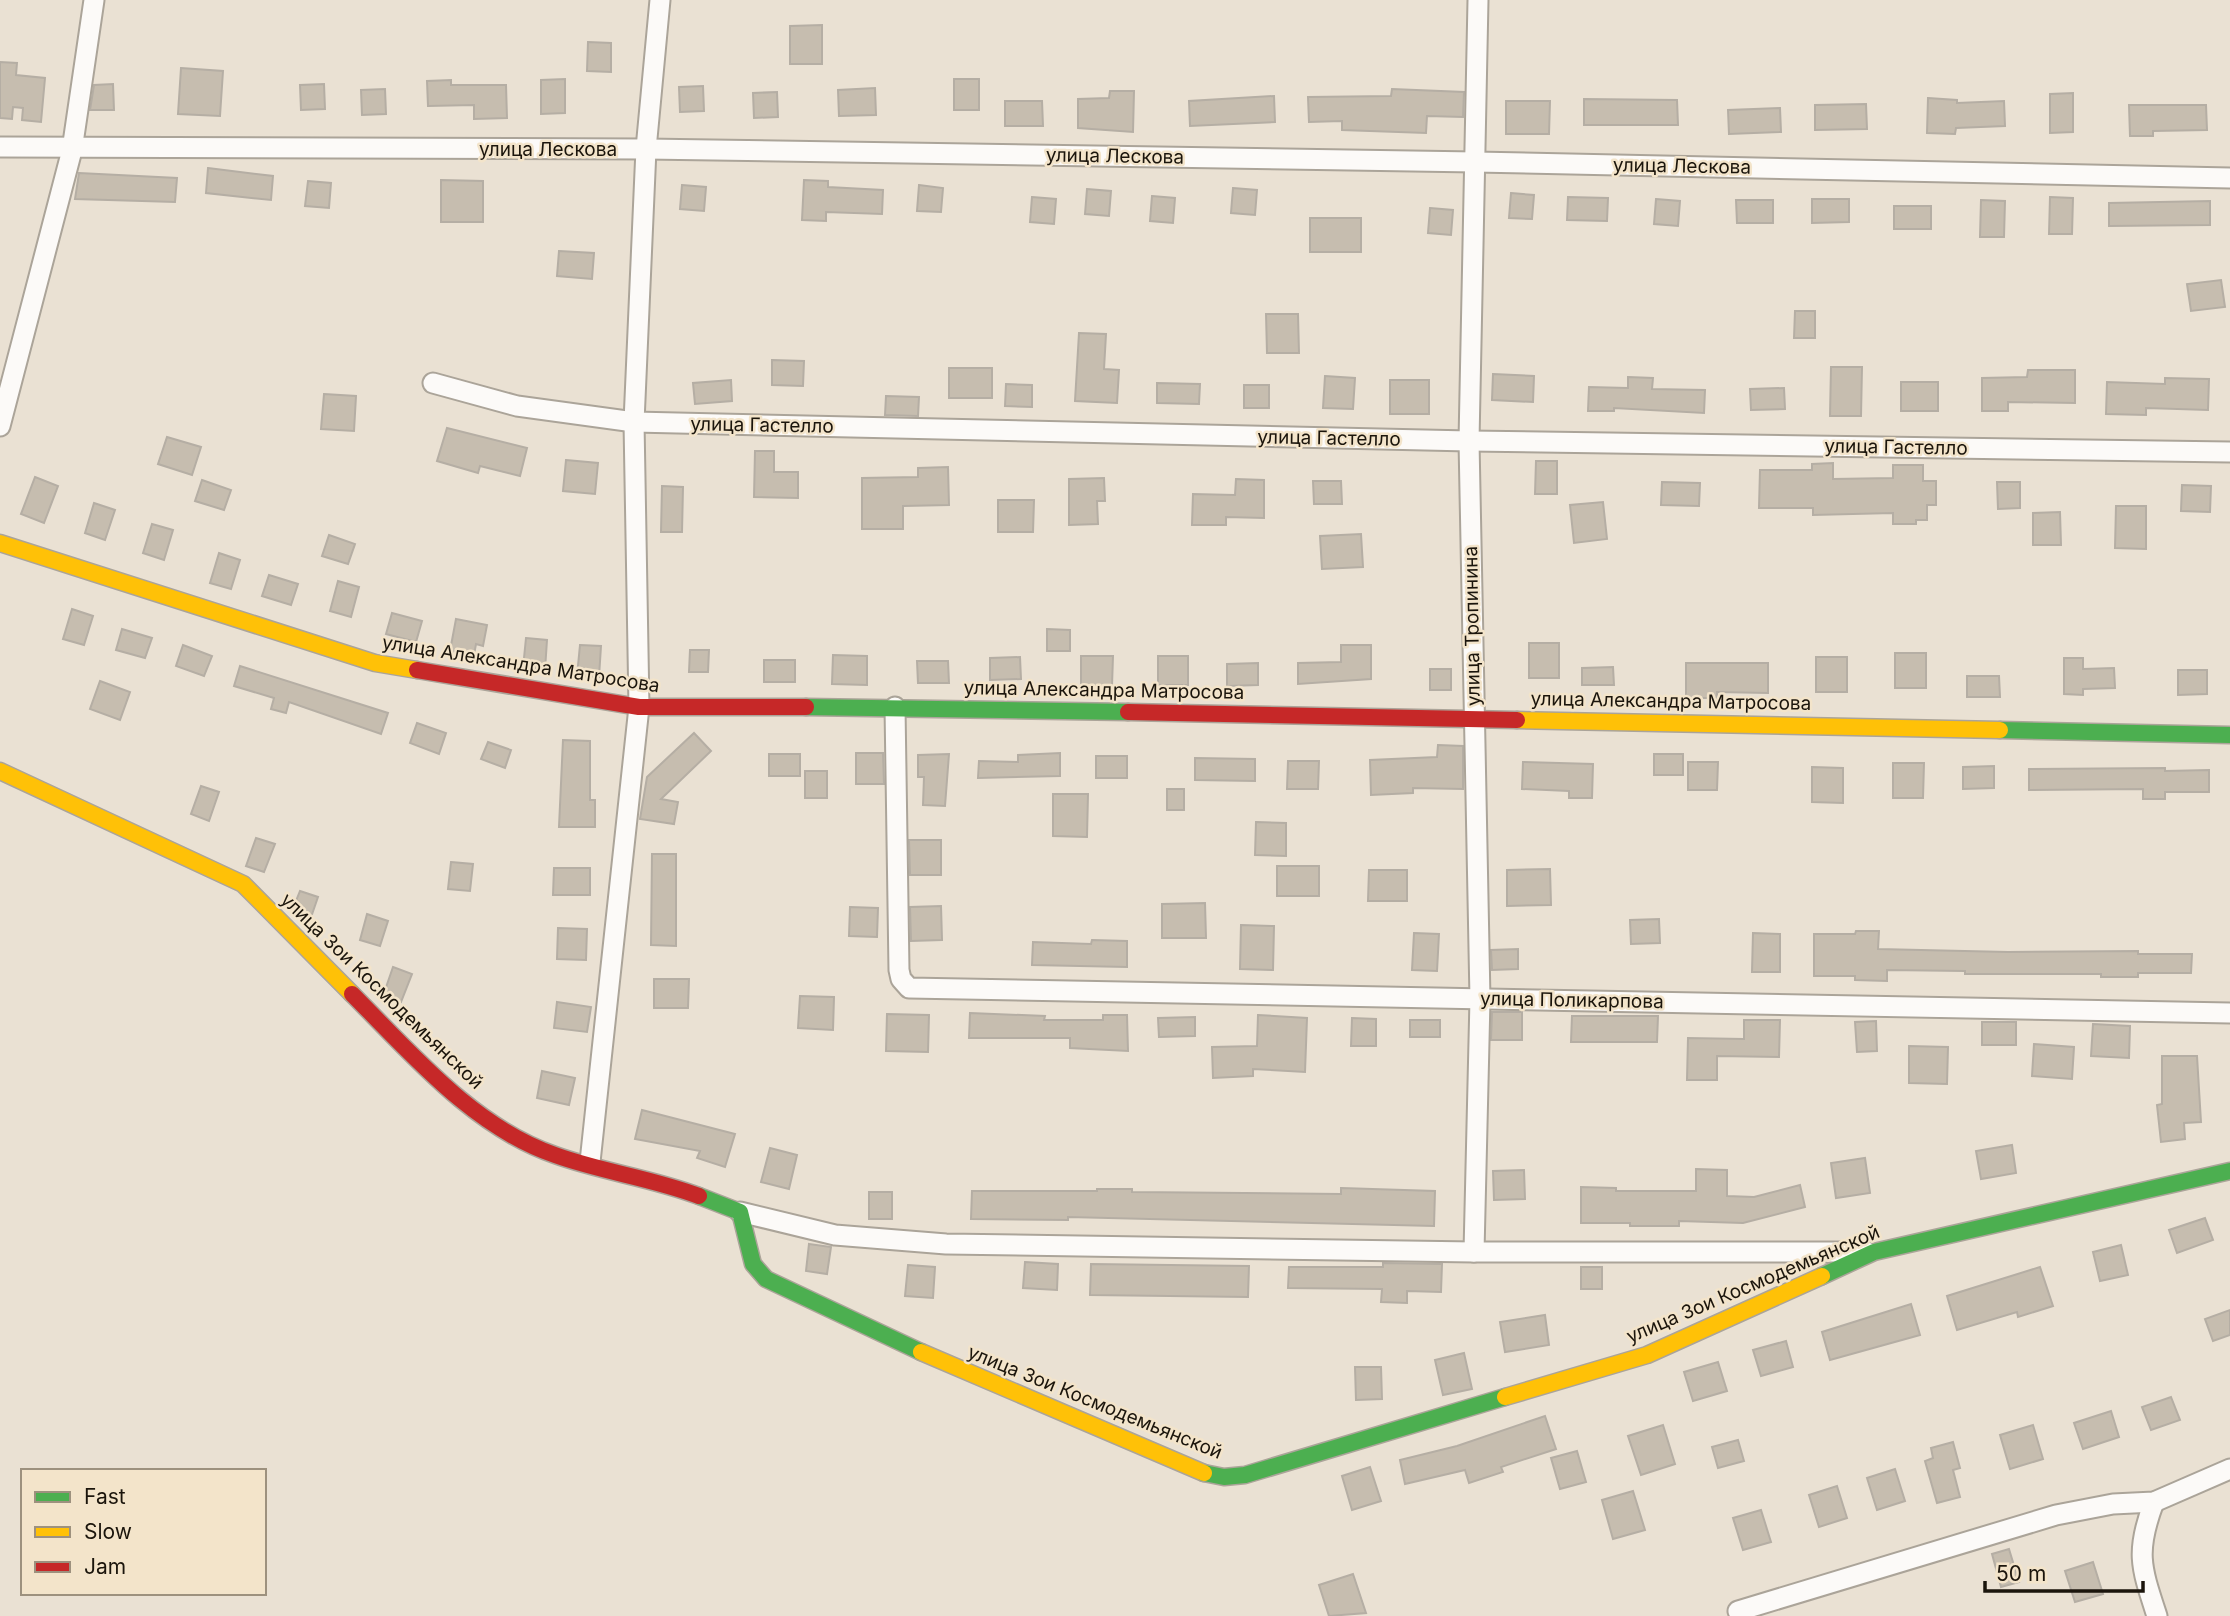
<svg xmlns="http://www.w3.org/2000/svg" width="2230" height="1616" viewBox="0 0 2230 1616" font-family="Inter,sans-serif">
<rect width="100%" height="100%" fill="#eae1d3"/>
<!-- building -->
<g fill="#c6bdaf" stroke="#b5aea4" stroke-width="2">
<path d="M822 25V64H790V26Z"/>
<path d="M588 42 611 43V72L587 71Z"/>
<path d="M0 62 17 63 16 75 45 78 41 122 22 120 23 108 13 107 12 119 0 118Z"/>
<path d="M181 68 223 71 220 116 178 114Z"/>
<path d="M565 79V113L541 114V80Z"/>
<rect x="954" y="79" width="25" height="31"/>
<path d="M451 80V85H506L507 118 474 119V105L428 106 427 81Z"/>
<path d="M113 84 114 110H90L94 85Z"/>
<path d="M324 84 325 109 301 110 300 85Z"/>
<path d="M703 86 704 111 680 112 679 87Z"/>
<path d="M875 88 876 115 839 116 838 90Z"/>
<path d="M385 89 386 114 362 115 361 90Z"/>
<path d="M1392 89 1464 92 1463 117 1427 116 1426 133 1342 130V121L1309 122 1308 97 1391 96Z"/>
<path d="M1110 91H1134L1133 132 1078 128V99L1109 98Z"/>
<path d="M777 92 778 117 754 118 753 93Z"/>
<path d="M2073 93V132L2050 133V94Z"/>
<path d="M1274 96 1275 122 1190 126 1189 101Z"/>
<path d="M1928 98 1957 100V103L2004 101 2005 126 1956 128 1955 134 1927 133Z"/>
<path d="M1584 99 1677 100 1678 125H1584Z"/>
<path d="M1005 101H1042L1043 126H1005Z"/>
<path d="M1506 101H1550L1549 134H1506Z"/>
<path d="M1866 104 1867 129 1815 130V105Z"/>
<path d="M2129 105H2206L2207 130 2153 131V136H2130Z"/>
<path d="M1780 108 1781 132 1729 134 1728 110Z"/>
<path d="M208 168 273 176 271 200 206 193Z"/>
<path d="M79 173 177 178 175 202 75 199Z"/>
<path d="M441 180 483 181V222H441Z"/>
<path d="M804 180 828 181V187L883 190 882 214 826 212V221L802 220Z"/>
<path d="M308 181 331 183 329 208 305 206Z"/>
<path d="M682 185 706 187 704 211 680 209Z"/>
<path d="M919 185 943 188 941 212 917 211Z"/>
<path d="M1233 188 1257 190 1255 215 1231 213Z"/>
<path d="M1087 189 1111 191 1109 216 1085 214Z"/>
<path d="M1511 193 1534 195 1532 219 1509 218Z"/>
<path d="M1152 196 1175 198 1173 223 1150 221Z"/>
<path d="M1032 197 1056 199 1054 224 1030 222Z"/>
<path d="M1568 197 1608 198 1607 221 1567 220Z"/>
<path d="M2050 197 2073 198 2072 234H2049Z"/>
<path d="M1656 199 1680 201 1678 226 1654 224Z"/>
<path d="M1812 199H1849V222L1812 223Z"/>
<path d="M1736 200H1773V223H1737Z"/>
<path d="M1981 200 2005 201 2004 237H1980Z"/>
<path d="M2210 201V225L2109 226V203Z"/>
<rect x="1894" y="206" width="37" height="23"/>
<path d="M1430 208 1453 210 1451 235 1428 233Z"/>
<rect x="1310" y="218" width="51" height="34"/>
<path d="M559 251 594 253 592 279 557 276Z"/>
<path d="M2221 280 2225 307 2191 311 2187 284Z"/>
<path d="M1795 311H1815V338H1794Z"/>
<path d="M1266 314H1298L1299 353H1267Z"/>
<path d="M1079 333 1106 334 1104 369 1119 370 1117 403 1075 401Z"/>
<path d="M772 360 804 361 803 386 772 385Z"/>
<path d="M1831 367H1862L1861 416H1830Z"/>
<rect x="949" y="368" width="43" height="30"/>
<path d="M2028 370H2075V403L2008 402V411H1982V378L2027 377Z"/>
<path d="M1493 374 1534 376 1533 402 1492 400Z"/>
<path d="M1325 376 1355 378 1353 409 1323 408Z"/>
<path d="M1628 377 1653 378 1652 389 1705 390 1704 413 1614 408V411H1588L1589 387 1628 388Z"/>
<path d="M2165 378 2209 379 2208 410 2146 408V415L2106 414 2107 382 2165 384Z"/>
<path d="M731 380 732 401 695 404 693 383Z"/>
<rect x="1390" y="380" width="39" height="34"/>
<rect x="1901" y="382" width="37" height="29"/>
<path d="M1157 383 1200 384 1199 404 1157 403Z"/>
<path d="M1006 384 1032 385V407L1005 406Z"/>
<rect x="1244" y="385" width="25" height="23"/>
<path d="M1784 388 1785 409 1751 410 1750 389Z"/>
<path d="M324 394 356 396 354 431 321 429Z"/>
<path d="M886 396 919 397 918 416 885 415Z"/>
<path d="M447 428 527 448 520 476 480 466 478 473 437 461Z"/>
<path d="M167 437 201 447 192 475 158 464Z"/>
<path d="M755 451H774V472H798V498L754 497Z"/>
<path d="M566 460 598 463 595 494 563 491Z"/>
<path d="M1536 461H1557V494H1535Z"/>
<path d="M1833 463V479L1893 478V465H1923V481H1936V505H1927V520H1916V524H1893V513L1813 515V508H1759L1760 470H1812V464Z"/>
<path d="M948 467 949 505 903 506V529H862V478L918 477V468Z"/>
<path d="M35 477 58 486 44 523 21 514Z"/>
<path d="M1104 478 1105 501H1097L1098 524 1069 525V479Z"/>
<path d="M1236 479 1264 480V518L1226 517V525H1192L1193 494 1235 495Z"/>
<path d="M202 480 231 490 224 510 195 501Z"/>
<path d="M1313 481H1341L1342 504H1314Z"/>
<path d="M1662 482 1700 483 1699 506 1661 505Z"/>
<path d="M1997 482H2020V508L1998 509Z"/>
<path d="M2182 485 2211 486 2210 512 2181 511Z"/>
<path d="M662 486 683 487 682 532H661Z"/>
<path d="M998 500H1034L1033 532H998Z"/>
<path d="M1603 502 1607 539 1574 543 1570 505Z"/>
<path d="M94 503 115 510 105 540 85 533Z"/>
<path d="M2116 506H2146V549L2115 548Z"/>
<path d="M2060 512 2061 545H2033V513Z"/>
<path d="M152 524 173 530 164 560 143 553Z"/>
<path d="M1361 534 1363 567 1322 569 1320 536Z"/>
<path d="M329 535 355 544 348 564 322 556Z"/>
<path d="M219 553 240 560 231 589 210 583Z"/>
<path d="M269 575 298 584 291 605 262 596Z"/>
<path d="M338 581 359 587 351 617 330 611Z"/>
<path d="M72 609 93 616 84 645 63 639Z"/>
<path d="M392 613 422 621 416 642 386 634Z"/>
<path d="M456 619 487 625 483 646 476 644 474 655 450 651Z"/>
<path d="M122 629 152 638 145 658 116 650Z"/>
<path d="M1047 629 1070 630V651H1047Z"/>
<path d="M526 638 547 640 545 670 523 668Z"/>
<rect x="1529" y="643" width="30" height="35"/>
<path d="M183 645 212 656 204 676 176 666Z"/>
<path d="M580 645 601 646 599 677 577 676Z"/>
<path d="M1341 645H1371V679L1298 684V663L1341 662Z"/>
<path d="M690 650H709L708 672H689Z"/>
<rect x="1895" y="653" width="31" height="35"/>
<path d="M833 655 867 656V685L832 684Z"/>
<path d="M1081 656H1113L1112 686H1081Z"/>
<rect x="1158" y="656" width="30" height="29"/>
<path d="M1020 657 1021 679 990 680V658Z"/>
<rect x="1816" y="657" width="31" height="35"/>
<path d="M2064 658H2083V669L2114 668 2115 688 2083 689V695L2064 694Z"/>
<rect x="764" y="660" width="31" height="22"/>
<path d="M917 661H948L949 683H918Z"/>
<path d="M1258 663V685L1227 686V664Z"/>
<path d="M1686 663H1768V693L1717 692V698H1686Z"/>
<path d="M240 666 388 713 381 734 289 702 286 713 271 709 274 698 234 686Z"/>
<path d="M1613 667 1614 685H1582V668Z"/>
<rect x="1430" y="669" width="21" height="21"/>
<path d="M2178 670H2207V694L2178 695Z"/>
<path d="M1967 676H1999L2000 697H1967Z"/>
<path d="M100 681 130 692 120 720 90 709Z"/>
<path d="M417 723 446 733 439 754 410 743Z"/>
<path d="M694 733 711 751 661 799 678 802 674 824 640 819 647 777Z"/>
<path d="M563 740 590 741V800H595V827H559Z"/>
<path d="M488 742 511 750 505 768 481 759Z"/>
<path d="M1438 745 1463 746V789L1413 788V793L1371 795 1370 760 1437 757Z"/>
<path d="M856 753H883L884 784H856Z"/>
<path d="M1060 753V776L978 778 979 761 1018 762V755Z"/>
<rect x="769" y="754" width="31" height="22"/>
<path d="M949 754 945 806 923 805 924 777H918V755Z"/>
<rect x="1654" y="754" width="29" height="21"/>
<rect x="1096" y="756" width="31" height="22"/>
<path d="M1195 758 1255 759V781L1195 780Z"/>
<path d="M1288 761H1319L1318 789H1287Z"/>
<path d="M1523 762 1593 764 1592 798H1569V791L1522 789Z"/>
<path d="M1688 762H1718L1717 790H1688Z"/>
<path d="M1893 763H1924L1923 798H1893Z"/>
<path d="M1994 766V788L1963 789V767Z"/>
<path d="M1812 767 1843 768V803L1812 802Z"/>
<path d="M2165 768V771L2209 770V792H2165V799H2143V789L2029 790V769Z"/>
<rect x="805" y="771" width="22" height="27"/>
<path d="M201 786 219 792 209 821 191 814Z"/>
<rect x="1167" y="789" width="17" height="21"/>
<path d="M1053 794H1088L1087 837 1053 836Z"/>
<path d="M1256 822 1286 823V856L1255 855Z"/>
<path d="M256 838 275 844 264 872 246 866Z"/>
<path d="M909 840H941V875H910Z"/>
<path d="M652 854H676V946L651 945Z"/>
<path d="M451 862 473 864 470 891 448 889Z"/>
<rect x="1277" y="866" width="42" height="30"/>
<path d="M554 868H590V895H553Z"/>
<path d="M1550 869 1551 905 1507 906V870Z"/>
<path d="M1369 870H1407V901H1368Z"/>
<path d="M300 891 318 897 308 926 292 911Z"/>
<path d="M1205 903 1206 938H1162V904Z"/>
<path d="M941 906 942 940 911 941 910 907Z"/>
<path d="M850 907 878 908 877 937 849 936Z"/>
<path d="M367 914 388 921 380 946 360 940Z"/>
<path d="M1659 919 1660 943 1631 944 1630 920Z"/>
<path d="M1241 925 1274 926 1273 970 1240 969Z"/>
<path d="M558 928 587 929 586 960 557 959Z"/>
<path d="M1856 931H1879L1878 949 2008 952 2138 951V954H2192L2191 973H2138V977H2101V974H1965V971L1887 970V981L1855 980V976H1814V934H1855Z"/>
<path d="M1414 933 1439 934 1437 971 1412 970Z"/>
<path d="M1753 933 1780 934V972H1752Z"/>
<path d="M1092 940 1127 941V967L1032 965 1033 942 1091 944Z"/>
<path d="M1518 949V969L1492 970 1491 950Z"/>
<path d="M393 967 412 974 401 1002 383 996Z"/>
<path d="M654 979H689L688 1008H654Z"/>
<path d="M800 996 834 997 833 1030 798 1028Z"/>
<path d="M557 1002 591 1007 587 1032 554 1028Z"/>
<path d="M1492 1012H1522V1040H1491Z"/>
<path d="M970 1013 1045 1016 1044 1020H1103V1015H1127L1128 1051 1070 1048V1038H969Z"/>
<path d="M887 1014 929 1015 928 1052 886 1051Z"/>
<path d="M1258 1015 1307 1018 1305 1072 1253 1069V1076L1213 1078 1212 1047 1257 1046Z"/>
<path d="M1572 1016H1658L1657 1042H1571Z"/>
<path d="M1195 1017V1036L1159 1037 1158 1018Z"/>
<path d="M1352 1018 1376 1019V1046H1351Z"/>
<rect x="1410" y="1020" width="30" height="17"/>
<path d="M1744 1020H1780L1779 1057 1717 1056V1080H1687L1688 1038 1744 1039Z"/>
<path d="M1876 1021 1877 1051 1857 1052 1855 1022Z"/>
<rect x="1982" y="1022" width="34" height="23"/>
<path d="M2093 1024 2130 1026 2129 1058 2091 1056Z"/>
<path d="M2034 1044 2074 1047 2072 1079 2032 1076Z"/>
<path d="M1909 1046 1948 1047 1947 1084 1909 1083Z"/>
<path d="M2162 1056H2197L2201 1122 2184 1123 2185 1139 2161 1142 2157 1105 2162 1104Z"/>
<path d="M542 1071 575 1078 569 1105 537 1098Z"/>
<path d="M642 1110 735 1134 725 1167 697 1158 700 1151 635 1139Z"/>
<path d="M2012 1145 2016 1173 1981 1179 1976 1151Z"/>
<path d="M770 1148 797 1155 789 1189 761 1182Z"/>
<path d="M1865 1158 1870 1193 1836 1198 1831 1163Z"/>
<path d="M1696 1169 1727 1170V1196L1754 1197 1800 1185 1805 1207 1743 1223 1679 1221V1226H1630V1223H1581V1187L1616 1188V1191H1696Z"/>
<path d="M1524 1170 1525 1199 1494 1200 1493 1171Z"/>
<path d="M1341 1188 1435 1191 1434 1226 1068 1217V1220L971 1219 972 1191H1097V1189H1132V1192L1341 1194Z"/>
<rect x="869" y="1192" width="23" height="27"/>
<path d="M2205 1218 2213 1240 2177 1253 2169 1230Z"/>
<path d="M809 1244 831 1247 827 1274 806 1271Z"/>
<path d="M2121 1245 2128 1275 2100 1281 2093 1252Z"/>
<path d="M1025 1262 1058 1264 1057 1290 1023 1288Z"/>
<path d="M1383 1263 1442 1264 1441 1292 1407 1291V1303L1381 1302 1382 1289 1288 1288 1289 1267H1383Z"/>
<path d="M1091 1264 1249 1266 1248 1297 1090 1295Z"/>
<path d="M908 1265 935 1267 933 1298 905 1296Z"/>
<rect x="1581" y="1267" width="21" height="22"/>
<path d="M2040 1267 2053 1306 2018 1317 2017 1312 1957 1330 1947 1296Z"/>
<path d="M1911 1304 1920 1335 1830 1360 1822 1332Z"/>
<path d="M2230 1310V1335L2213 1341 2205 1319Z"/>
<path d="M1545 1315 1549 1345 1505 1352 1500 1322Z"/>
<path d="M1786 1341 1793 1367 1761 1376 1753 1350Z"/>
<path d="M1464 1353 1472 1389 1443 1395 1435 1360Z"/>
<path d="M1718 1362 1727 1391 1693 1401 1684 1372Z"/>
<path d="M1355 1367H1381L1382 1399 1356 1400Z"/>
<path d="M2171 1397 2180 1420 2151 1430 2142 1407Z"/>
<path d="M2111 1411 2119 1437 2083 1449 2074 1423Z"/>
<path d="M1545 1416 1556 1449 1501 1467 1503 1472 1469 1483 1465 1470 1405 1484 1400 1460 1457 1446Z"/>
<path d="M1663 1425 1675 1464 1641 1475 1628 1436Z"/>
<path d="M2033 1425 2043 1459 2010 1469 2000 1435Z"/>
<path d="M1738 1440 1744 1461 1718 1468 1712 1447Z"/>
<path d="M1953 1442 1960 1468 1953 1470 1960 1497 1937 1503 1925 1461 1933 1458 1931 1448Z"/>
<path d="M1577 1451 1586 1482 1560 1489 1551 1458Z"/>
<path d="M1370 1467 1381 1501 1352 1510 1342 1476Z"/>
<path d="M1895 1469 1905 1501 1877 1510 1867 1478Z"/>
<path d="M1837 1486 1847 1518 1819 1527 1809 1495Z"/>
<path d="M1633 1491 1645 1530 1613 1539 1602 1500Z"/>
<path d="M1761 1510 1771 1542 1743 1550 1733 1518Z"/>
<path d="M2009 1549 2019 1582 2001 1587 1992 1554Z"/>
<path d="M2093 1562 2103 1594 2075 1602 2065 1571Z"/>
<path d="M1353 1574 1366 1613 1329 1616 1319 1585Z"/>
</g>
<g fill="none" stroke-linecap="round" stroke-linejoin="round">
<!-- street casing -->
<g stroke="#aba499" stroke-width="23">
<g id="street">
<path d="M0 147 646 149 1475 162 2230 178"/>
<path d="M433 383 517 406 634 422 1469 441 2230 452"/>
<path d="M0 426 72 150 94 0"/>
<path d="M895 707 899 970 901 979 909 988 2230 1013"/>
<path d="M590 1162 639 707 634 422 646 149 660 0"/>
<path d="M740 1212 835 1235 946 1244 1474 1252H1867"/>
<path d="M1474 1252 1480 999 1469 441 1478 0"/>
<path d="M2154 1502C2135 1552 2141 1567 2157 1616"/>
<path d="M1738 1611 2056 1515 2113 1504 2154 1502 2230 1469"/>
</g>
</g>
<!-- fast casing -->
<g stroke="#aba499" stroke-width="19">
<g id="fast">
<path d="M806 707 1128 712"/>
<path d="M2000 730 2230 735"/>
<path d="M699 1196 740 1212 753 1264 766 1279 921 1352"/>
<path d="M1822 1276 1874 1252 2230 1171"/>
<path d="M1204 1473 1224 1477 1245 1475 1505 1397"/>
</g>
</g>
<!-- slow casing -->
<g stroke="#aba499" stroke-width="19">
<g id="slow">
<path d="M0 543 375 663 417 670"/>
<path d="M1517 720 2000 730"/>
<path d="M0 771 243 884 352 994"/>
<path d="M921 1352 1204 1473"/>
<path d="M1505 1397 1647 1355 1822 1276"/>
</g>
</g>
<!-- jam casing -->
<g stroke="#aba499" stroke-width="19">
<g id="jam">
<path d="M417 670 639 707H806"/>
<path d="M1128 712 1517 720"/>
<path d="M352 994C411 1053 473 1127 555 1155 602 1172 652 1178 699 1196"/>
</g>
</g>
<!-- street -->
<use href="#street" stroke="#fcfaf8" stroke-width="19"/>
<!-- fast -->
<use href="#fast" stroke="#4caf50" stroke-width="16"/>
<!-- slow -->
<use href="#slow" stroke="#ffc107" stroke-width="16"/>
<!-- jam -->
<use href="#jam" stroke="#c62828" stroke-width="16"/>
</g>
<g text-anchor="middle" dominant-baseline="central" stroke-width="5" stroke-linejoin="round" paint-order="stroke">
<!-- street labels -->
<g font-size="19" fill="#1b150c" stroke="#f3e4ca">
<text x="548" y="149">улица Лескова</text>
<text transform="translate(1115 156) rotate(1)">улица Лескова</text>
<text transform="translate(1682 166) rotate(1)">улица Лескова</text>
<text transform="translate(762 425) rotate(1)">улица Гастелло</text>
<text transform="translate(1329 438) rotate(1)">улица Гастелло</text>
<text transform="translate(1896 447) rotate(1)">улица Гастелло</text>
<text transform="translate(1472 626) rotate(-91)">улица Тропинина</text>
<text transform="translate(521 664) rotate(9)">улица Александра Матросова</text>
<text transform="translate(1104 690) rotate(1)">улица Александра Матросова</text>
<text transform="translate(1671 701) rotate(1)">улица Александра Матросова</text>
<text transform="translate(382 991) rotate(44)">улица Зои Космодемьянской</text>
<text transform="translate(1572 1000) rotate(1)">улица Поликарпова</text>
<text transform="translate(1753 1284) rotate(-23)">улица Зои Космодемьянской</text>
<text transform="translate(1095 1402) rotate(22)">улица Зои Космодемьянской</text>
</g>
</g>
<!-- legend -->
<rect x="21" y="1469" width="245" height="126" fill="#f3e4ca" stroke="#9d917e" stroke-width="2"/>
<rect x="35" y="1492" width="35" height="10" fill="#4caf50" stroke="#9d917e" stroke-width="2"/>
<text x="84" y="1504" font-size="21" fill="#1b150c">Fast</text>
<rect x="35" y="1527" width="35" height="10" fill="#ffc107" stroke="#9d917e" stroke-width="2"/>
<text x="84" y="1539" font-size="21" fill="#1b150c">Slow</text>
<rect x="35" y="1562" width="35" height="10" fill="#c62828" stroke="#9d917e" stroke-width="2"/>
<text x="84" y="1574" font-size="21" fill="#1b150c">Jam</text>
<!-- scale -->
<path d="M1985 1581v10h158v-10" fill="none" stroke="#1b150c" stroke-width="3.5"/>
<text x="1996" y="1581" font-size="21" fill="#1b150c" stroke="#f3e4ca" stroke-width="5" paint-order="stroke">50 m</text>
</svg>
